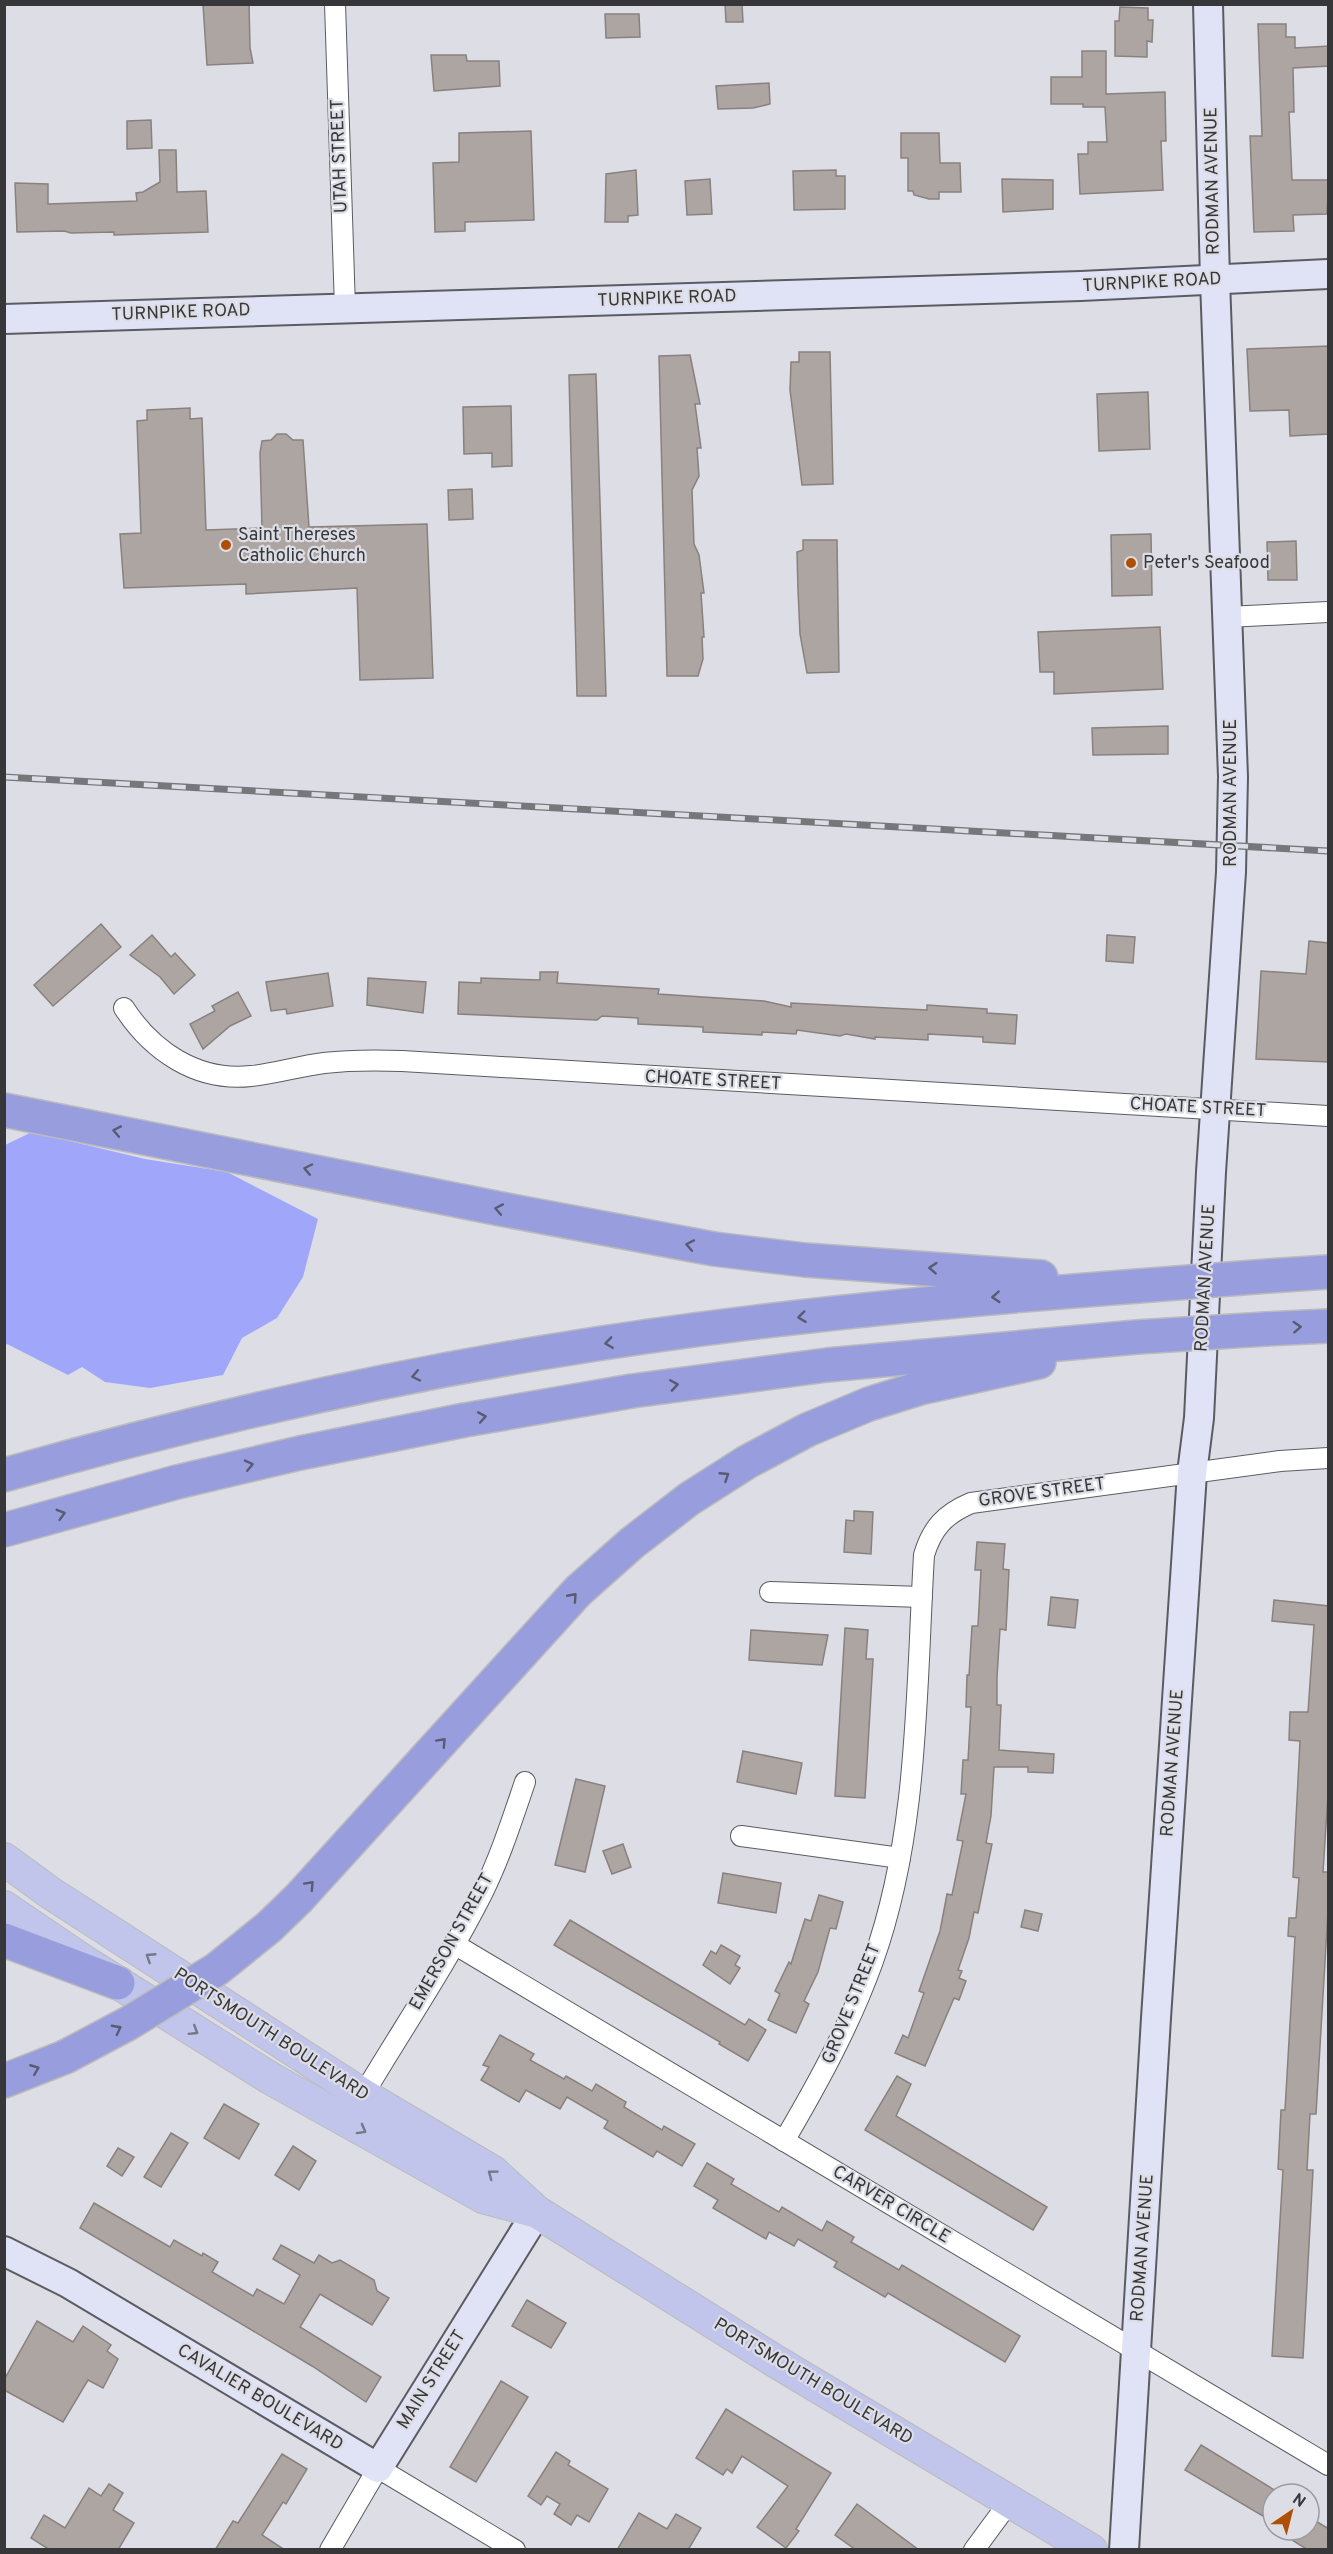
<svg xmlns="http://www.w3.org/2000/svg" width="1333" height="2554" viewBox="0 0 1333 2554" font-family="Overpass,sans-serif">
<rect width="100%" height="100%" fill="#dddee5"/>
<!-- forest -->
<path fill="#a0a7fb" d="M32 1132 145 1159 227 1172 318 1219 303 1277 277 1318 242 1338 223 1375 150 1388 105 1382 82 1367 68 1375 7 1344 5 1346V1145Z"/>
<!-- building -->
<g fill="#aca5a1" stroke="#89817e" stroke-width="1.5">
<path d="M203 4H249L250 48 253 63 207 65Z"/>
<path d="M725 4H742L743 22H726Z"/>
<path d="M1120 7 1148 8V20H1153L1152 42 1147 41V57L1115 56V21H1119Z"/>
<path d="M605 14H639L640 37 606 38Z"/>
<path d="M1258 24H1286V37H1295V48L1329 46V66L1293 68 1294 112H1289L1292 180H1329L1327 214 1293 215 1294 231 1254 232 1250 136H1262Z"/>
<path d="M1082 51H1106V94L1165 92 1166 141H1161L1163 190 1080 194 1078 154H1088V142H1107L1105 107H1083V104H1051V77H1082Z"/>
<path d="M431 55H466L467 61H499L500 86 434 91Z"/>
<path d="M769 83 770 104 753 108 718 109 716 86Z"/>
<path d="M151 120 152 148 127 149V121Z"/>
<path d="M531 131 534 220 465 222V231L435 232 433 163 459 162V133Z"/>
<path d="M901 133H939L940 163H960L961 192H939V199H929L914 195 913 191H908V158H901Z"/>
<path d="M159 150H176L177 192 206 191 208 232 114 235V232L71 233 64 231 17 232 15 183 48 184V204L137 201 136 193 143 192 160 182Z"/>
<path d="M636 170 638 215 628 216V222H605L606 174Z"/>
<path d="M836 170V176H845V209L794 210 793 171Z"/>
<path d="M710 179 712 214 687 215 685 181Z"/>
<path d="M1002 179 1053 180V209L1003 212Z"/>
<path d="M1329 346V434L1290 436 1289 410 1250 411 1247 349Z"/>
<path d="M799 352H830L833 484 802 485 790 390 791 362H799Z"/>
<path d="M690 355 700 404H695L701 448H697L699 476 692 490 694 544 699 555 704 593H701L704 637H702L703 659 698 676H667L659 356Z"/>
<path d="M596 374 606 696H577L569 375Z"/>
<path d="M1148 392 1150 449 1099 451 1097 394Z"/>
<path d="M511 406 512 466 492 467V453L464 454 463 407Z"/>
<path d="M190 408V419L202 418 206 530 262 528 260 453 262 441 271 440 277 434H286L293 440H303L309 527 427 524 433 678 360 680 357 588 246 594V584L124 588 120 534 141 533 137 421 147 420V410Z"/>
<path d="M472 489 473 519 449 520 448 490Z"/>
<path d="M1151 534 1152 595 1112 596 1111 535Z"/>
<path d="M803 540H837L839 672 807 673 800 634 798 590 797 552 803 550Z"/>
<path d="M1296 541 1297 580H1268L1267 542Z"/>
<path d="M1160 627 1163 689 1054 694V672H1040L1038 632Z"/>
<path d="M1168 726V754L1093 755 1092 728Z"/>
<path d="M101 924 121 947 53 1006 34 985Z"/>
<path d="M152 935 171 957 175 953 195 975 174 994 160 977 130 955Z"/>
<path d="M1107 935 1135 937 1133 963 1106 961Z"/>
<path d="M1309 941 1329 943V1062L1256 1059 1261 971 1306 974Z"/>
<path d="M540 972H558L557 983 659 989 658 994 764 1001 791 1007V1003L927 1010V1005L987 1009V1013L1017 1015 1015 1044 983 1042V1037L928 1034V1040L875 1037V1039L846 1034 840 1036 797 1030 796 1034 762 1032V1035L703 1032V1027L638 1024V1018L602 1016 597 1020 458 1014 459 982 481 983V978L540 980Z"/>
<path d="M328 973 333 1006 287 1014 286 1009 271 1011 266 982Z"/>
<path d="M368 978 426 982 423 1013 367 1005Z"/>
<path d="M238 992 251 1016 230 1026 203 1049 190 1024 215 1011 212 1006Z"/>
<path d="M854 1511 873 1512 871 1554 844 1552 846 1520 854 1521Z"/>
<path d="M977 1542 1005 1544 1003 1569 1009 1570 1006 1630 1000 1629 997 1677V1705H1001L999 1750 1054 1754 1053 1773 1028 1772V1767H994L991 1816 986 1843 992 1844 978 1913 974 1912 969 1938 958 1970 962 1971 959 1978 966 1981 959 2000 954 1998 925 2066 895 2053 903 2035 908 2038 924 1993 919 1991 940 1931 947 1894 952 1895 963 1841 957 1840 966 1794H961L963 1760H968L971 1707H966L967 1675H969L972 1626H978L981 1570H975Z"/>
<path d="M1051 1597 1078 1600 1075 1628 1048 1625Z"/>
<path d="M1274 1600 1329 1606V1779L1323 1872H1329V1894L1316 2114H1310L1307 2170H1313L1303 2358 1272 2356 1283 2170 1278 2169 1281 2110H1285L1295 1937 1288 1936 1289 1918H1296L1299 1878 1293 1877 1300 1741 1289 1740 1290 1712H1308L1314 1625 1272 1621Z"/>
<path d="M845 1628 868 1630 866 1659H873L865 1798 835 1796Z"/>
<path d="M751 1630 828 1635 822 1665 749 1660Z"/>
<path d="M743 1751 802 1763 796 1794 737 1782Z"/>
<path d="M576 1779 605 1786 585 1872 555 1865Z"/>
<path d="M623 1844 631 1867 612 1874 603 1851Z"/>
<path d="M723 1873 781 1883 776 1913 718 1903Z"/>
<path d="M819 1895 843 1902 836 1929 830 1928 818 1972 804 2001 809 2004 796 2033 768 2020 780 1994 775 1991 789 1962 791 1964 805 1919 811 1921Z"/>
<path d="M1025 1910 1042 1914 1038 1931 1021 1927Z"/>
<path d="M570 1920 745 2025 749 2019 766 2030 748 2061 719 2044 720 2042 554 1945Z"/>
<path d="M721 1945 740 1956 735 1965 740 1968 730 1984 703 1965 711 1951 716 1954Z"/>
<path d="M500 2035 534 2054 530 2060 564 2079 566 2076 592 2091 596 2084 626 2102 624 2107 662 2130 664 2126 695 2144 682 2166 657 2151 653 2157 604 2128 608 2121 567 2097 560 2109 526 2090 519 2102 481 2080 489 2067 483 2065Z"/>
<path d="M897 2076 911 2084 896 2116 1047 2207 1033 2230 865 2130Z"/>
<path d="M224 2104 259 2124 239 2159 204 2138Z"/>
<path d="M171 2133 188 2143 161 2187 144 2177Z"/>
<path d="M293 2146 316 2161 299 2190 275 2175Z"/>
<path d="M118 2148 134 2157 122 2176 107 2166Z"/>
<path d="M707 2163 734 2179 731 2184 779 2212 782 2207 822 2231 827 2221 854 2237 851 2242 899 2270 902 2265 1020 2336 1005 2362 888 2293 885 2297 834 2267 837 2262 798 2239 794 2246 769 2232 766 2239 713 2208 718 2200 694 2186Z"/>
<path d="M94 2203 170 2247 174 2240 202 2256 203 2253 218 2262 212 2272 253 2296 257 2289 284 2304 300 2275 273 2259 281 2245 314 2263 319 2255 332 2263 340 2260 374 2280 377 2291 389 2298 372 2325 320 2294 300 2327 381 2377 366 2402 312 2366 80 2228Z"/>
<path d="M527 2300 566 2323 551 2348 512 2326Z"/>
<path d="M37 2321 73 2342 83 2326 111 2345 107 2351 118 2359 103 2388 88 2380 63 2422 4 2390V2380Z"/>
<path d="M501 2381 528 2397 476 2482 450 2467Z"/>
<path d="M726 2409 831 2473 796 2529 799 2531 786 2548 757 2527 788 2486 742 2456 732 2473 727 2469 723 2475 696 2458Z"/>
<path d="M1201 2445 1281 2494H1272L1273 2522 1185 2470Z"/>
<path d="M556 2452 570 2461 568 2465 608 2489 589 2522 577 2515 571 2525 554 2514 560 2504 547 2496 541 2505 528 2496Z"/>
<path d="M282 2454 307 2469 286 2504 283 2502 262 2535 285 2550H215L233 2521 238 2523Z"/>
<path d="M109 2484 123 2493 113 2510 134 2523 118 2550H50L31 2538 44 2515 65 2528 89 2488 101 2496Z"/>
<path d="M857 2504 919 2550H856L835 2535Z"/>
<path d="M639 2513 667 2529 676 2514 701 2528 688 2550H617Z"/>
<path d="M1309 2517 1329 2529V2550H1308L1276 2530H1309Z"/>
</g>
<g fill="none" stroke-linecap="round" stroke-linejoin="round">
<!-- street casing -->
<g stroke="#5b5c62" stroke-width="22">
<g id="street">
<path d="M335 4 345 308"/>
<path d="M1227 617 1328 612"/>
<path d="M124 1008C152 1051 197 1082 251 1076 275 1074 299 1066 324 1063 350 1060 376 1060 402 1061L1328 1116"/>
<path d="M770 1592 922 1597"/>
<path d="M741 1836 900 1858"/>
<path d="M454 1944 1328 2465"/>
<path d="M363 2095C403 2028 447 1963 482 1894 500 1858 512 1820 525 1782"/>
<path d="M784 2141C818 2083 850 2025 873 1961 919 1833 916 1690 924 1555 932 1528 945 1514 971 1503L1280 1461 1328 1458"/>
<path d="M330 2550 378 2468 515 2550"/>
<path d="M974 2550 1010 2501"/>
</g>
</g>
<!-- secondary casing -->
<g stroke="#5b5c62" stroke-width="32">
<g id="secondary">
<path d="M4 319 1081 286 1328 274"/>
<path d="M4 2251 68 2283 378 2468 537 2212"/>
<path d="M1124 2550 1156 2018 1192 1473 1199 1418 1211 1172 1231 872 1233 777 1215 280 1208 4"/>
</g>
</g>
<!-- primary casing -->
<g stroke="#bbbbbc" stroke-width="34">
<g id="primary">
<path d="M4 1859 49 1892 363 2095 493 2172 537 2212 775 2361 1091 2550"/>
<path d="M4 1907 88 1964 270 2078 483 2197 530 2210"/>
</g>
</g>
<!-- highway casing -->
<g stroke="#bbbbbc" stroke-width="36">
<g id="highway">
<path d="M4 1110 501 1209 714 1249 805 1260 1041 1277"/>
<path d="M1268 1276 1328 1272"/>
<path d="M1266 1329 1328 1326"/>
<path d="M4 1475C180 1425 360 1383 540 1353 738 1320 938 1301 1138 1286"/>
<path d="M4 1530 177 1482 300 1453 465 1420 632 1391 827 1365 1137 1337"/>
<path d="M269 1927 299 1898 578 1591 632 1543 689 1499 747 1462 807 1430 869 1404 920 1388 1039 1362"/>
<path d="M4 1940 118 1983"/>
<path d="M4 2081 65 2057"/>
</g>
</g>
<!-- street -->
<use href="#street" stroke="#fff" stroke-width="20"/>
<!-- secondary -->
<use href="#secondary" stroke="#e0e2f5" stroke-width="28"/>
<!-- primary -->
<use href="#primary" stroke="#c1c5eb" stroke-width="32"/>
<!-- highway -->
<use href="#highway" stroke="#989edd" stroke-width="33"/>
<!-- rail casing -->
<g stroke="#76777b" stroke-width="7">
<path id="rail" d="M4 777 1328 851"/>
</g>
<!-- rail -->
<use href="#rail" stroke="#dddee5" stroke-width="4.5" stroke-dasharray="14" stroke-linecap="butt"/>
<!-- highway-bridge casing -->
<g stroke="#bbbbbc" stroke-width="36" stroke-linecap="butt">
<g id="highway-bridge">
<path d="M1138 1286 1268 1276"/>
<path d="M1137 1337 1266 1329"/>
<path d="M65 2057 129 2023 217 1969 269 1927"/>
</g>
</g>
<!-- highway-bridge -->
<use href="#highway-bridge" stroke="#989edd" stroke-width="33"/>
</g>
<!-- one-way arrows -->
<defs><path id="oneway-chevron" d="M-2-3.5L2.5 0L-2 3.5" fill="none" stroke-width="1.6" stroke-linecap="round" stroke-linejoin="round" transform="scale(1.5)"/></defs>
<g stroke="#595b73">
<use href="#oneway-chevron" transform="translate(117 1131) rotate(-169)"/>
<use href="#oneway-chevron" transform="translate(308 1169) rotate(-168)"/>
<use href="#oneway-chevron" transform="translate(499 1209) rotate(-169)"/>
<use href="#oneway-chevron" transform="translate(690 1245) rotate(-169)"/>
<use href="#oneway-chevron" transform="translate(933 1268) rotate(-176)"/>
<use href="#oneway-chevron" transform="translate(996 1297) rotate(176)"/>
<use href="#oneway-chevron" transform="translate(802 1317) rotate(173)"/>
<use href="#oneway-chevron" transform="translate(1297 1327) rotate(-3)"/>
<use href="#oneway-chevron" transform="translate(609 1343) rotate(172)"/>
<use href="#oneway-chevron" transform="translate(416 1376) rotate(168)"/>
<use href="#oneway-chevron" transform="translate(674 1385) rotate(-9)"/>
<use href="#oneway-chevron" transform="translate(482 1417) rotate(-10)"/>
<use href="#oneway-chevron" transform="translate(249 1465) rotate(-13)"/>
<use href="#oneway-chevron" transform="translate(725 1476) rotate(-33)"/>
<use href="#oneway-chevron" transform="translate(61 1514) rotate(-16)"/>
<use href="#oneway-chevron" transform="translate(573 1597) rotate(-48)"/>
<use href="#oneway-chevron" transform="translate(442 1742) rotate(-47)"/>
<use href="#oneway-chevron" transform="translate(310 1885) rotate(-47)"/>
<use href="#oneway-chevron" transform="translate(117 2029) rotate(-28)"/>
<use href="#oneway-chevron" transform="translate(35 2069) rotate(-22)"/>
</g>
<g stroke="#75778a">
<use href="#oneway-chevron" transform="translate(150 1957) rotate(-147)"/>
<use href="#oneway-chevron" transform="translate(194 2031) rotate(32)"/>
<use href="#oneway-chevron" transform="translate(362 2130) rotate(29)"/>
<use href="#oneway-chevron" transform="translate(492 2174) rotate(-143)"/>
</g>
<!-- markers -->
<g fill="#af4f05" stroke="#dddee5" stroke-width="2">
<circle cx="226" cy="545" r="6"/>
<circle cx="1131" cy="563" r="6"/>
</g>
<g text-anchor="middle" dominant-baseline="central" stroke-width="4.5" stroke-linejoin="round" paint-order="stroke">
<!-- street labels -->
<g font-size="18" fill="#37373a" stroke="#dddee5">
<text transform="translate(340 156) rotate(-92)">UTAH STREET</text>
<text transform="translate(1213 181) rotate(-91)">RODMAN AVENUE</text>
<text transform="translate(1152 283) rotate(-3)">TURNPIKE ROAD</text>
<text transform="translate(667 299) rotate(-2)">TURNPIKE ROAD</text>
<text transform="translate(181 313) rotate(-2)">TURNPIKE ROAD</text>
<text transform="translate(1231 793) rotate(-90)">RODMAN AVENUE</text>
<text transform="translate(713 1081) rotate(3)">CHOATE STREET</text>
<text transform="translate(1198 1108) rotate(3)">CHOATE STREET</text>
<text transform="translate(1206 1278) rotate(-87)">RODMAN AVENUE</text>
<text transform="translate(1042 1493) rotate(-8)">GROVE STREET</text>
<text transform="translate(1173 1763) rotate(-86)">RODMAN AVENUE</text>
<text transform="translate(452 1942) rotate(-61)">EMERSON STREET</text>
<text transform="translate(852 2004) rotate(-68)">GROVE STREET</text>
<text transform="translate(271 2035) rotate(33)">PORTSMOUTH BOULEVARD</text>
<text transform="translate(891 2205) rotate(31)">CARVER CIRCLE</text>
<text transform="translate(1143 2248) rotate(-86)">RODMAN AVENUE</text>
<text transform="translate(432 2380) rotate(-58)">MAIN STREET</text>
<text transform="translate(813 2382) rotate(31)">PORTSMOUTH BOULEVARD</text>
<text transform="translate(260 2398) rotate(31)">CAVALIER BOULEVARD</text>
</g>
<!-- poi labels -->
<g font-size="18" fill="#37373a" stroke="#dddee5" text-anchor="start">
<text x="238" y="535">Saint Thereses<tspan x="238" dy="21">Catholic Church</tspan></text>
<text x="1143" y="563">Peter's Seafood</text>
</g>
</g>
<!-- border -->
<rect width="1333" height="2554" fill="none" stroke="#37373a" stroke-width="12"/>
<!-- north arrow -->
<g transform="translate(1291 2512) rotate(35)"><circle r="28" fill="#dddee5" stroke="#9b9ba1" stroke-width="1.5"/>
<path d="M0-4.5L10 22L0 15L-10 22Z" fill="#af4f05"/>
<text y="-9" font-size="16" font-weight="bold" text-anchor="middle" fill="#37373a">N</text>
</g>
</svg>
